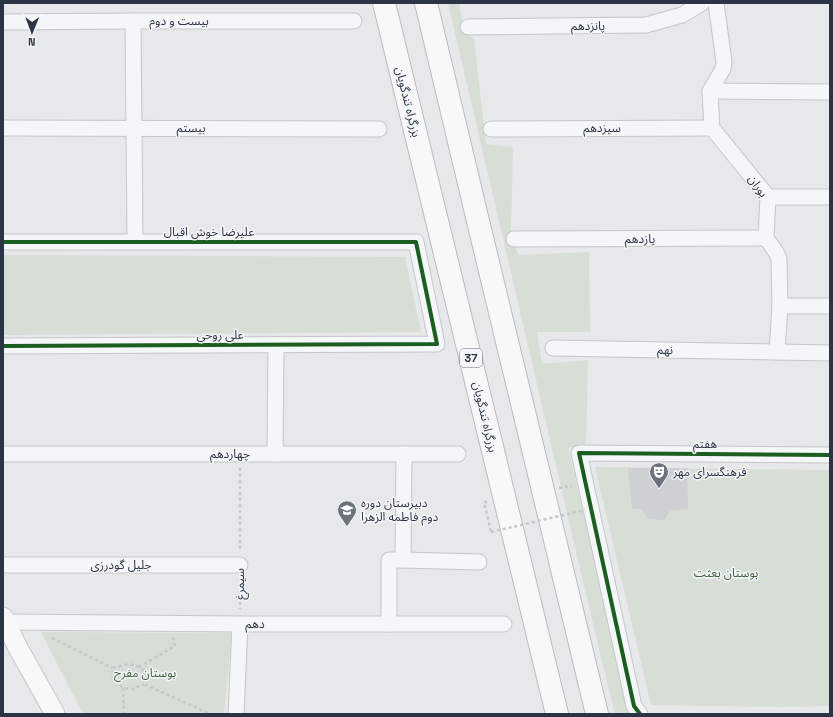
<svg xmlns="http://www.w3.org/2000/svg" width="833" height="717" viewBox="0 0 833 717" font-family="'Space Grotesk','Noto Sans Arabic',sans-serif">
<rect width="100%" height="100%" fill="#e6e8ea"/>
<!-- green -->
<g fill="#d6ded6">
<path d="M448 3H459L465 34 474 39 486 144 513 147 511 232 518 255 589 252 590 332H537L542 364 588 360 586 445 568 448 631 714H615L601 658Z"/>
<path d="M3 255 405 257 421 332 3 335Z"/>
<path d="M595 467 830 470V706L779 707 651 705Z"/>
<path d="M41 632 232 633 224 714H83Z"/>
</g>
<!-- building -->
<path fill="#ced0d3" d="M628 468H687L688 509 670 511 664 520 648 519 642 509H632Z"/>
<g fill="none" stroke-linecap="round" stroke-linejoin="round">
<!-- minor casing -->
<g stroke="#c4c6c8" stroke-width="17">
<g id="minor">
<path d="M716 3 724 62 723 69 710 91 712 128 768 197 766 238 776 252 779 259 780 306 777 352"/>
<path d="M133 21 135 242"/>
<path d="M3 22 133 21H354"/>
<path d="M468 27 646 25 682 15 702 3"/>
<path d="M710 91 830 92"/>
<path d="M3 128 379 129"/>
<path d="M491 129 712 128"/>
<path d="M768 197H830"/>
<path d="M514 239 766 238"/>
<path d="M3 242H416L437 344 3 346"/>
<path d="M780 306H830"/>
<path d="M553 348 830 353"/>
<path d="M3 454H458"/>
<path d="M275 454 276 345"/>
<path d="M403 560 479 562"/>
<path d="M3 565H240"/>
<path d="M5 622 240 624H504"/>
<path d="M389 624V560H403L404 454"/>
<path d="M236 714 240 624"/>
<path d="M640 714 634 706 579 453 830 455"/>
</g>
</g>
<!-- major casing -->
<g stroke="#c2c5c8" stroke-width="21">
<path id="major" d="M3 617 17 646 55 714"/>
</g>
<!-- highway casing -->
<g stroke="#b8bbbf" stroke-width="24">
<g id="highway">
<path d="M384 3 557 714"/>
<path d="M426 3C483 240 538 477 597 714"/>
</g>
</g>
<!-- path -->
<g stroke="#c5c6ca" stroke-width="2.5" stroke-dasharray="3 3" stroke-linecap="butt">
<path d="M240 468V551"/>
<path d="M559 488 572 486"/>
<path d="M487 502H484L491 532"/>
<path d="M240 578V609"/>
<path d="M173 637 175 646 139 667 145 671 144 684 210 714"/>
<path d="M52 638 112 668"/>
<path d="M139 667 129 664 112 668 113 677 123 688 133 689 144 684"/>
<path d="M123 688 124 714"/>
</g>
<!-- minor -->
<use href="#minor" stroke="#f5f6f7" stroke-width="15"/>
<!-- major -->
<use href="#major" stroke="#f8f8f8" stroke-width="19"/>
<!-- highway -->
<use href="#highway" stroke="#f8f8f8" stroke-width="22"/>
<!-- path-bridge -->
<path stroke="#c5c6ca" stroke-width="2.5" stroke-dasharray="3 3" stroke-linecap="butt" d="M491 532 585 510"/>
<!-- cycleway casing -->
<g stroke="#f4f6f9" stroke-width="6">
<g id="cycleway">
<path d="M3 242H416L437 344 3 346"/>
<path d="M640 714 634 706 579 453 830 455"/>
</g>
</g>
<!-- cycleway -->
<use href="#cycleway" stroke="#1b5e20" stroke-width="4"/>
</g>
<!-- icons -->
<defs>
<g id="theatre-pin" transform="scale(1)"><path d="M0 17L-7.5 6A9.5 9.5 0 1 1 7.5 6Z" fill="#6c737f" stroke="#f4f6f9"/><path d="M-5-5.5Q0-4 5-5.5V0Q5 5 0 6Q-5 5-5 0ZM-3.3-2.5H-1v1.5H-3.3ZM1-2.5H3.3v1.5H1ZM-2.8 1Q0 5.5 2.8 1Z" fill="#fff"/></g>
<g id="school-pin" transform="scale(1)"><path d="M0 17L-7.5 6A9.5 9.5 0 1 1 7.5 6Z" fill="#6c737f" stroke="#f4f6f9"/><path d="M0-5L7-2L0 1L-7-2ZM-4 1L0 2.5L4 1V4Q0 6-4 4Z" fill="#fff"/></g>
</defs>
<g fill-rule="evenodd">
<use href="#theatre-pin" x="659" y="472"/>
<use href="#school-pin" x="347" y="510"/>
</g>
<g text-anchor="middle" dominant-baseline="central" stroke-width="3" stroke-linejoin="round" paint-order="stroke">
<!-- shield labels -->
<rect fill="#f4f6f9" stroke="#676e7b" stroke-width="1" x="460" y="349" width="22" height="18" rx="3"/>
<g font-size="11" font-weight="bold" fill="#2b3445">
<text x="471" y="358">37</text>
</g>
<!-- street labels -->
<g font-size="12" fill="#2b3445" stroke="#f4f6f9">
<text x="179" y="21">بیست و دوم</text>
<text x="588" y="26">پانزدهم</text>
<text transform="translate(408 102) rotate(76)">بزرگراه تندگویان</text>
<text x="191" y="128">بیستم</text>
<text x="602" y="128">سیزدهم</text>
<text transform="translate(758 186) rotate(55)">بوران</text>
<text x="209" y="232">علیرضا خوش اقبال</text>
<text x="640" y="239">یازدهم</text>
<text x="220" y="335">علی روحی</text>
<text transform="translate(665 350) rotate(1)">نهم</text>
<text transform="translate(485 417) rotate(77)">بزرگراه تندگویان</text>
<text x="705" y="444">هفتم</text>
<text x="230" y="454">چهاردهم</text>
<text x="121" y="565">جلیل گودرزی</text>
<text transform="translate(240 584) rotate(-91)">سیمرغ</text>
<text x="255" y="624">دهم</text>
</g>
<!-- poi labels -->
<g font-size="12" fill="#2b3445" stroke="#f4f6f9" text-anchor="start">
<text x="673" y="472">فرهنگسرای مهر</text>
<text x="361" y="503">دبیرستان دوره<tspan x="361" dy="14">دوم فاطمه الزهرا</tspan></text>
</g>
<!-- park labels -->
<g font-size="12" fill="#3f6138" stroke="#f4f6f9">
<text x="726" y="573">بوستان بعثت</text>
<text x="145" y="673">بوستان مفرح</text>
</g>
</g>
<!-- border -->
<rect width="833" height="717" fill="none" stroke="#2b3445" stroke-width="8"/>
<!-- north arrow -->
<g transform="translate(32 32) rotate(181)" stroke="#f4f6f9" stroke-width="3" paint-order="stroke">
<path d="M0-3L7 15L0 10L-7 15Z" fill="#2b3445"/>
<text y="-6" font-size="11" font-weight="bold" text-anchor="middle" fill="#2b3445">N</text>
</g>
</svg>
